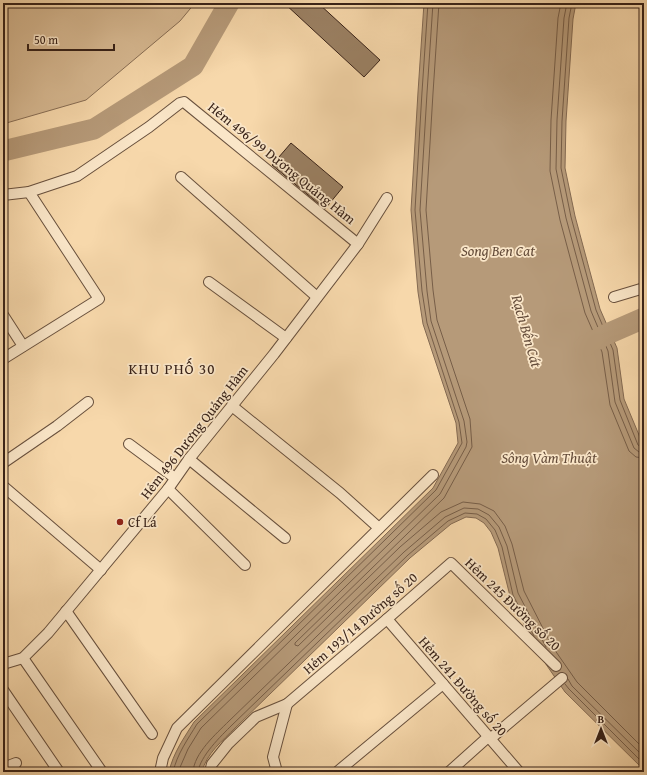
<svg xmlns="http://www.w3.org/2000/svg" width="647" height="775" viewBox="0 0 647 775" font-family="'Gentium Book Plus',serif">
<rect width="100%" height="100%" fill="#f7d8ab"/>
<filter id="stains"><feTurbulence type="fractalNoise" baseFrequency=".005" numOctaves="4"/><feColorMatrix values="0 0 0 0 .2 0 0 0 0 .09 0 0 0 0 .02 0 0 0 .5 -.17"/></filter>
<radialGradient id="worn" r=".72"><stop offset=".6" stop-color="#630" stop-opacity="0"/><stop offset="1" stop-color="#630" stop-opacity=".3"/></radialGradient>
<!-- green -->
<path fill="#d7b992" stroke="#886e55" d="M3 3H195L180 21 86 100 3 124Z"/>
<!-- water -->
<path fill="#b69a79" stroke="#846a52" d="M424 3H576L573 19 566 121 565 168 575 216 600 309 617 348 624 399 644 447V770L565 692 539 654 510 596 498 548 491 532 484 523 476 518 466 517 451 524 410 558 235 728C223 740 206 754 202 772H169C173 753 184 738 194 722L433 488 458 443 456 423 423 324 418 292 411 210 418 92Z"/>
<g fill="none" stroke-linecap="round" stroke-linejoin="round">
<!-- shore -->
<g stroke="#775e48" stroke-width="1">
<path d="M439 3 433 93 426 210 433 290 437 320 470 419 472 447 444 498 295 643V645L298 646 400 547 441 512 463 502 480 504 494 511 505 526 512 544 524 591 552 646 577 682 644 749"/>
<path d="M561 3 558 18 551 120 550 171 560 220 585 313 602 352 610 405 629 451 636 457 644 458"/>
<path d="M567 3 564 18 557 120 556 169 566 218 591 311 608 351 615 402 634 448 639 452H644"/>
<path d="M572 3 569 18 562 121 561 168 571 217 596 310 613 350 620 400 638 445 641 447H644"/>
<path d="M568 679 572 686 644 757"/>
<path d="M565 684 569 689 644 764"/>
<path d="M173 772C177 754 188 739 197 724L436 490 462 443 459 422 427 323 422 291 415 210 422 92 428 3"/>
<path d="M178 772 188 749 201 728 440 494 466 447 467 442 464 421 431 321 427 291 420 210 427 93 433 3"/>
<path d="M193 772C194 753 216 734 229 721L404 552 445 517 464 508 478 509 489 515 499 527 507 546 518 593 546 647"/>
<path d="M198 772C200 756 221 736 232 725L408 555 448 521 465 513 477 514 486 519 495 530 502 547 513 595 534 636"/>
</g>
<!-- river -->
<g stroke="#b69a79" stroke-width="21">
<path d="M3 151 94 129 193 66 229 3"/>
<path d="M585 346 605 335 644 318"/>
</g>
</g>
<!-- building -->
<g fill="#9b8164" stroke="#382218">
<path d="M284 3H318L380 60 364 77Z"/>
<path d="M291 143 343 187 325 209 272 165Z"/>
</g>
<g fill="none" stroke-linecap="round" stroke-linejoin="round">
<!-- minor casing -->
<g stroke="#68503d" stroke-width="12">
<g id="minor">
<path d="M181 177 317 297"/>
<path d="M3 195 29 192 77 176 149 127 180 103 184 102 358 244"/>
<path d="M209 282 286 338"/>
<path d="M614 297 644 288"/>
<path d="M3 315 23 346"/>
<path d="M3 359 99 299 29 192"/>
<path d="M232 406 340 493 379 528"/>
<path d="M129 444 175 478"/>
<path d="M189 459 285 538"/>
<path d="M3 463 57 426 88 402"/>
<path d="M3 486 101 570"/>
<path d="M168 489 245 565"/>
<path d="M66 611 152 734"/>
<path d="M387 619 519 772"/>
<path d="M23 658 102 772"/>
<path d="M3 664 23 658 48 633 168 489 189 459 274 354 358 244 387 198"/>
<path d="M3 690 59 772"/>
<path d="M490 739 562 678"/>
<path d="M3 768 16 763"/>
<path d="M160 772 163 758 177 728 433 475"/>
<path d="M210 772 212 764 228 744 256 717 287 704 387 619 451 563 556 666"/>
<path d="M277 772 273 757 287 704"/>
<path d="M337 772 443 684"/>
<path d="M449 772 488 737"/>
</g>
</g>
<!-- minor -->
<use href="#minor" stroke="#fae6c8" stroke-width="10"/>
</g>
<!-- markers -->
<circle fill="#8f2418" stroke="#fae6c8" stroke-width="1.5" cx="120" cy="522" r="4"/>
<g text-anchor="middle" dominant-baseline="central" stroke-width="3.5" stroke-linejoin="round" paint-order="stroke">
<!-- street labels -->
<g font-size="14" fill="#382218" stroke="#fae6c8">
<text transform="translate(282 163) rotate(39)">Hẻm 496/99 Dương Quảng Hàm</text>
<text transform="translate(194 432) rotate(-52)">Hẻm 496 Dương Quảng Hàm</text>
<text transform="translate(513 604) rotate(44)">Hẻm 245 Đường số 20</text>
<text transform="translate(360 623) rotate(-41)">Hẻm 193/14 Đường số 20</text>
<text transform="translate(463 686) rotate(49)">Hẻm 241 Đường số 20</text>
</g>
<!-- poi labels -->
<g font-size="14" fill="#382218" stroke="#fae6c8" text-anchor="start">
<text x="128" y="522">Cf Lá</text>
</g>
<!-- water labels -->
<g font-size="15" font-style="italic" fill="#644c3a" stroke="#fae6c8">
<text x="498" y="250">Song Ben Cat</text>
<text transform="translate(527 331) rotate(74)">Rạch Bến Cát</text>
<text x="549" y="457">Sông Vàm Thuật</text>
</g>
<!-- neighbourhood labels -->
<g font-size="15" letter-spacing="1" fill="#382218" stroke="#fae6c8">
<text x="172" y="368">KHU PHỐ 30</text>
</g>
</g>
<!-- margin -->
<rect width="647" height="775" fill="none" stroke="#f7d8ab" stroke-width="16"/>
<rect x="4" y="4" width="639" height="767" fill="none" stroke="#382218" stroke-width="2"/>
<rect x="8" y="8" width="631" height="759" fill="none" stroke="#382218"/>
<!-- north arrow -->
<g transform="translate(601 729)" stroke="#fae6c8" stroke-width="3" paint-order="stroke">
<path d="M0-3L7 15L0 10L-7 15Z" fill="#382218"/>
<text y="-6" font-size="11" font-weight="bold" text-anchor="middle" fill="#382218">B</text>
</g>
<!-- scale -->
<path d="M28 44v6h86v-6" fill="none" stroke="#382218" stroke-width="2"/>
<text x="34" y="44" font-size="12" fill="#382218" stroke="#fae6c8" stroke-width="3" paint-order="stroke">50 m</text>
<rect width="100%" height="100%" filter="url(#stains)"/>
<rect width="100%" height="100%" fill="url(#worn)"/>
</svg>
